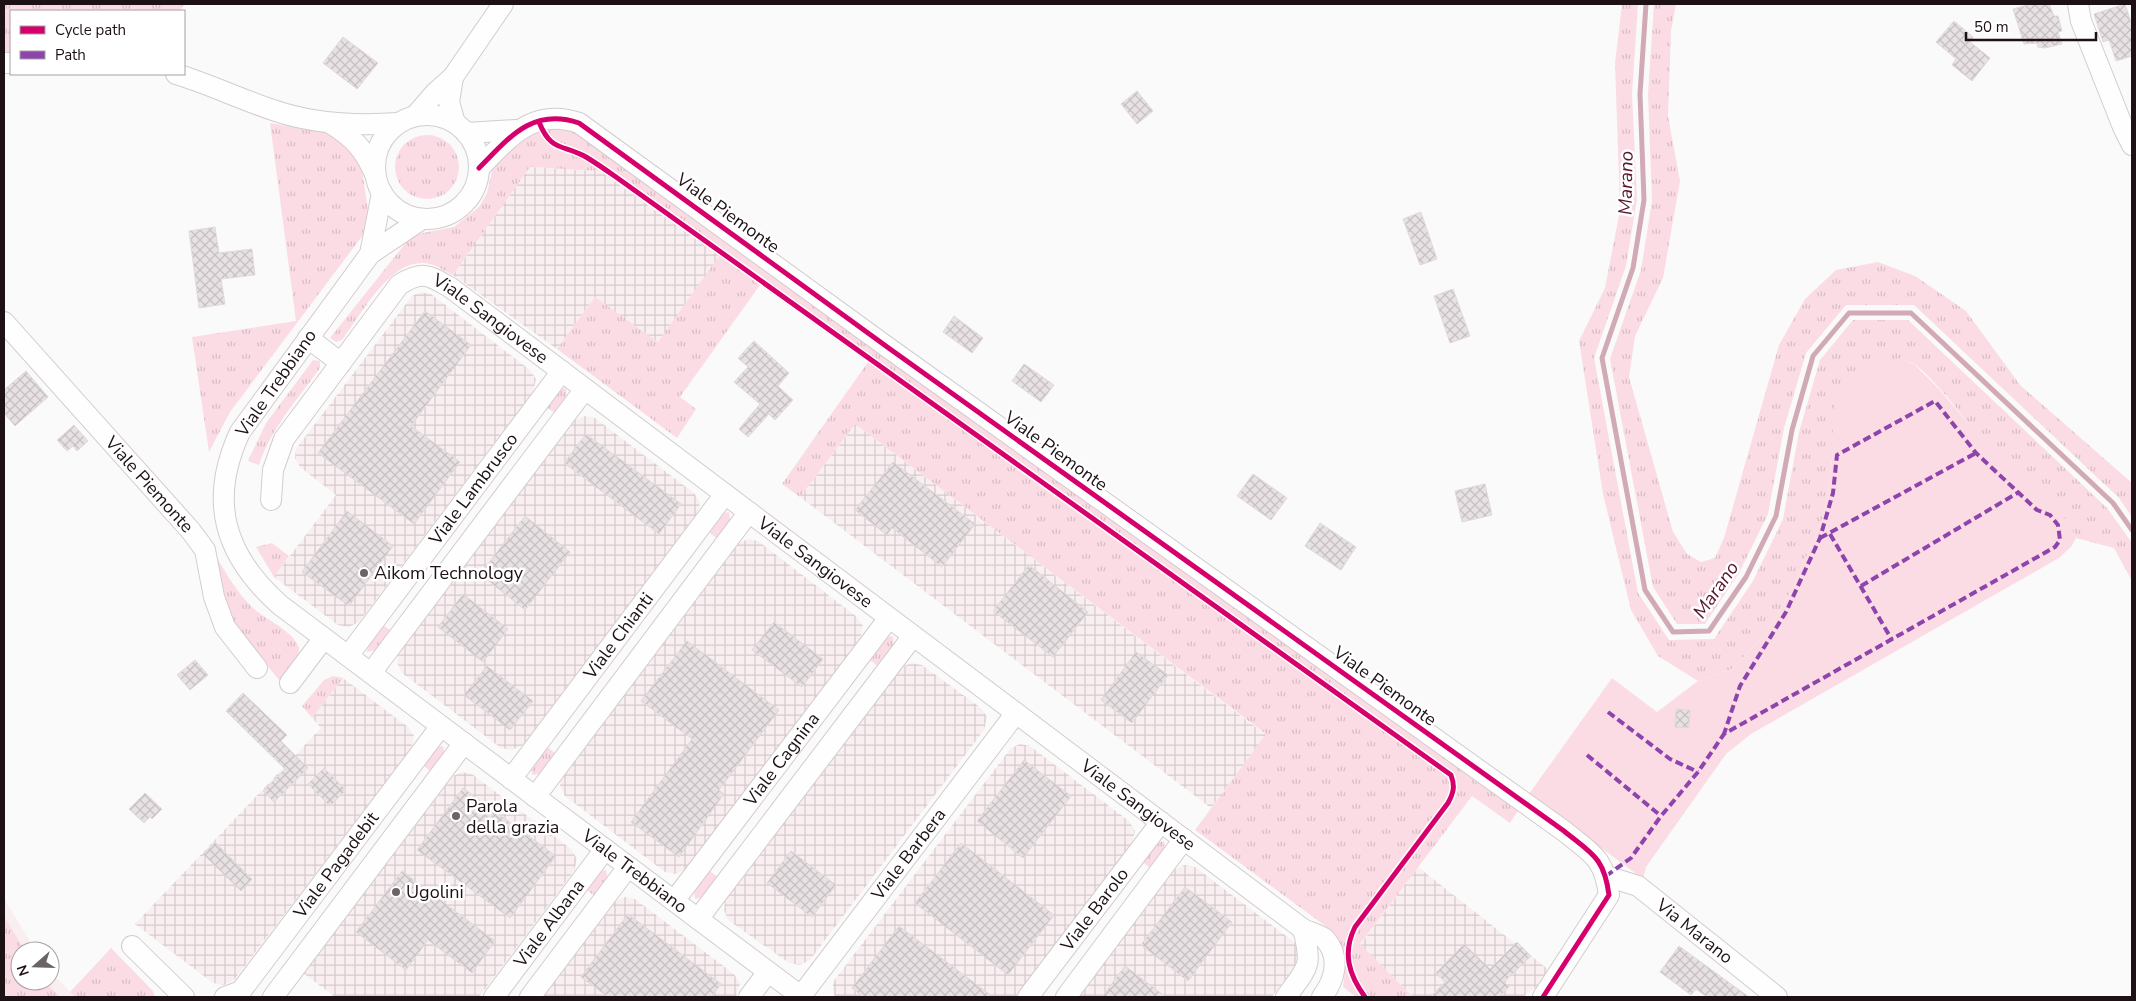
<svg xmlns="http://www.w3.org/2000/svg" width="2136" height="1001" viewBox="0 0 2136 1001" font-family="'Nunito Sans',sans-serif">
<defs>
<pattern id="industrial-grid" width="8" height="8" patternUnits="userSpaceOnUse" patternTransform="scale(1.25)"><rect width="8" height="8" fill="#f9eef0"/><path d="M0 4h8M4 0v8" fill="none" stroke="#d5cbcd"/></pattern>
<pattern id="grass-tufts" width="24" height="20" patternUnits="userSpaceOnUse" patternTransform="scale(1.25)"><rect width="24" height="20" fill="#fbdce5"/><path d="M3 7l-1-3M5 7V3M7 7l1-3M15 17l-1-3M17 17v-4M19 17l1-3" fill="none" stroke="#d7bcc4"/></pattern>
<pattern id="building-cross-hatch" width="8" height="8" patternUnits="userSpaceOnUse" patternTransform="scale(1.25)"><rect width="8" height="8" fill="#e8e1e3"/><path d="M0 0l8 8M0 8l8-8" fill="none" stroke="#c7c0c2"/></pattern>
</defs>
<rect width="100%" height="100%" fill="#fafafa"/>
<!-- built -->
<path fill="#f9eef0" d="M4 899 36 951H20V981H50V971L75 997H4Z"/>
<!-- industrial -->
<g fill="url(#industrial-grid)">
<path d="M530 167 600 171 720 256 658 343 595 297 557 349 453 275Z"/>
<path d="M421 292 431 294 530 370 536 379 533 392 359 622 349 627 338 625 274 577 336 495 300 467 295 458 296 449 412 296Z"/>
<path d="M585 416 595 418 694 493 700 503 697 515 523 745 512 750 501 748 402 673 397 663 398 654 575 420Z"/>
<path d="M855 424 1266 735 1211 808 800 497Z"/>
<path d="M748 539 758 541 857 617 863 626 860 639 686 869 676 874 665 872 565 796 560 786 561 778 739 543Z"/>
<path d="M911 663 922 665 981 708 987 717 984 730 810 960 800 965 789 963 728 920 724 910 725 901 902 667Z"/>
<path d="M343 678 408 727 414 736 411 749 234 980 224 985 213 983 135 924 321 728 312 718Z"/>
<path d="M1020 744 1030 746 1129 821 1135 831 1132 843 1016 997H835L833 991V982L1011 748Z"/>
<path d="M462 772 472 774 571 849 577 859 574 871 479 997H335L303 973 453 776Z"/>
<path d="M1184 865 1195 867 1294 942 1300 952 1297 964 1272 997H1078L1175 869Z"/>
<path d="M1418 867 1549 970 1539 986 1527 993 1524 997H1413L1360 945Z"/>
<path d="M625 897 635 899 734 974 740 984 736 997H543L616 901Z"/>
</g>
<!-- grass -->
<g fill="url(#grass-tufts)">
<path d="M4 4H184L180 11H11V54L4 53Z"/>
<path d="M1622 4H1638L1632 94 1637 199 1626 266 1594 358 1638 593 1669 640 1714 639 1753 581 1783 519 1799 432 1820 360 1853 320H1908L2107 508 2132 543V581L2114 548 2076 538C2059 499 2018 484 1989 455 1980 447 1975 433 1968 423 1958 409 1928 373 1914 364 1900 356 1890 361 1874 364L1833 450 1829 487 1821 523 1792 589 1768 631 1732 669 1698 681 1658 656 1631 610 1603 494 1579 341 1605 288 1620 210 1615 63Z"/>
<path d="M1654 4H1676L1671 31 1668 116 1680 181 1663 278 1635 336 1629 377 1673 532 1687 554 1701 562 1715 558 1724 538 1779 345 1805 299 1836 270 1878 262 1915 276 1966 311 2020 385 2132 483V517L2119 498 1914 305H1846L1806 353 1784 428 1768 514 1739 573 1705 624H1677L1653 587 1610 359 1641 270 1652 201 1648 94Z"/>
<path d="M270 123 333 133 345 140 361 163 369 217 363 235 230 412 209 452 192 337 296 321Z"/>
<path d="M556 129 573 131 1518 811 1510 823 1472 796 1360 944 1413 997H1356L1343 987C1347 961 1343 943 1324 925L1195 830 1266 734 855 424 800 497 782 484 868 362 760 285 680 397 696 409 677 438 557 349 595 297 658 342 719 256 600 171 530 167 453 275C443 270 432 262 421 263 387 264 361 315 342 340L336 342 330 338 412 235 454 227 479 207 487 193 494 162 516 142 538 132Z"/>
<circle cx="427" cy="167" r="32"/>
<path d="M313 360 320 361V368C298 399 271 428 259 465L248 461 266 423Z"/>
<path d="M566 388 567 401 557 415 544 405 554 391Z"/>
<path d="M729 512 731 524 719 540 706 530 718 514Z"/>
<path d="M272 543 289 556 274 577 256 547Z"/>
<path d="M211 547C223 568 235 591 253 608 264 618 296 633 299 648 300 659 286 672 279 680L231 621 220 600Z"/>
<path d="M380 623 393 632 381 649 367 652 368 639Z"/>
<path d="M893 636 894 649 880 668 866 657 880 639Z"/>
<path d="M333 676 343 678 312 718 302 706 324 680Z"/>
<path d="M544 745 558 755 544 773 532 775 531 763Z"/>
<path d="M443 746 445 758 433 773 420 763 432 748Z"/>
<path d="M1164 841 1165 853 1153 870 1140 860 1152 844Z"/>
<path d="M706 868 720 879 707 896 695 899 693 885Z"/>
<path d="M606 870 608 882 597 898 583 887 594 872Z"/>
<path d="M4 916 25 951H20V981H44L60 997H4Z"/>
<path d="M111 948 153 991 155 997H75L70 992Z"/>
</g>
<!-- garden -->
<path fill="#fbdce5" d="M1901 358 1915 365 1939 389 1968 423 1988 454 2053 505 2069 523 2076 538 2071 547 2059 558 1751 734 1726 754 1646 867 1643 879 1529 794 1612 678 1657 712 1698 681 1732 669 1768 631 1792 589 1821 523 1829 487 1833 450V411L1839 390 1855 375 1874 364Z"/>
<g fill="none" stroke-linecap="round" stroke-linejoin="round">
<!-- stream -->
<path stroke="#d1aab5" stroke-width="5" d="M1646 4 1640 94 1644 200 1633 268 1602 358 1645 590 1673 632 1709 631 1746 577 1776 516 1792 430 1813 356 1849 313H1911L2113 503 2132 530"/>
</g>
<!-- building -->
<g fill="url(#building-cross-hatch)" stroke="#e1dadc">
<path d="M2031 4H2049L2054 16H2058L2062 31 2058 32 2062 44 2045 48 2038 47 2037 43 2024 44 2013 9Z"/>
<path d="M2125 4 2132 25V56L2116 61 2109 40 2103 42 2094 14Z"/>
<path d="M1954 21 1973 37 1970 42 1990 58 1972 81 1952 65 1956 59 1936 42Z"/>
<path d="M343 37 378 63 357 89 323 63Z"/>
<path d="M1137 91 1153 111 1137 124 1121 104Z"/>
<path d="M1421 212 1437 259 1420 265 1403 219Z"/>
<path d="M215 227 219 253 252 249 255 275 221 279 225 304 199 308 189 231Z"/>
<path d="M1453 289 1470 336 1450 343 1434 296Z"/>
<path d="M425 311 471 345 411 426 460 462 414 524 318 453Z"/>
<path d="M954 316 983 338 972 353 943 332Z"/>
<path d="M754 341 789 373 778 386 793 400 775 420 769 414 748 437 739 429 760 404 734 382 748 367 738 358Z"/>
<path d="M1024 364 1054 385 1041 402 1012 381Z"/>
<path d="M26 371 48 397 15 426 4 413V390Z"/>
<path d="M74 425 88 441 77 451 73 446 67 451 57 440Z"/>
<path d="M586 434 681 504 659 534 564 463Z"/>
<path d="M893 462 975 524 942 567 892 528 887 535 855 510Z"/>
<path d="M1253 474 1287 498 1271 520 1237 496Z"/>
<path d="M1485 484 1492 515 1462 522 1455 491Z"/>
<path d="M347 511 393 546 349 606 302 572Z"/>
<path d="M525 516 570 552 525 610 480 574Z"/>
<path d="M1320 523 1356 547 1341 570 1305 546Z"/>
<path d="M1029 565 1088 612 1053 657 993 611Z"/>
<path d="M463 594 508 629 483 662 438 627Z"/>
<path d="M774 622 823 659 802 687 752 650Z"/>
<path d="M687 641 779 710 719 790 724 794 679 857 631 822 692 739 641 701Z"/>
<path d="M1136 652 1168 675 1132 723 1101 700Z"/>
<path d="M195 660 208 675 190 690 177 675Z"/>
<path d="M487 666 533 701 510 730 464 695Z"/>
<path d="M243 693 287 735 281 741 308 768 274 802 263 791 285 769 226 711Z"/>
<path d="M1676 709 1690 710 1689 728 1675 727Z"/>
<path d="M1024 760 1071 796 1023 858 977 821Z"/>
<path d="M324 768 346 790 330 806 308 784Z"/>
<path d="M463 788 556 856 510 918 417 850Z"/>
<path d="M145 793 162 809 152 819 150 817 144 823 129 809Z"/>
<path d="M215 842 252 879 241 891 203 854Z"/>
<path d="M961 843 1054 915 1008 975 915 903Z"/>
<path d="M791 851 836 885 812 917 767 883Z"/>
<path d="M402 871 495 941 472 973 428 940 406 970 356 932Z"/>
<path d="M1185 887 1232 922 1188 981 1141 945Z"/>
<path d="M628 914 721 984 711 997H608L581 977Z"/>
<path d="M899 926 993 997H863L852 988Z"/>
<path d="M1517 942 1531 956 1504 982 1509 987 1499 997H1430L1445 982 1436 973 1464 944 1490 969Z"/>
<path d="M1679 946 1720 976 1749 997H1707L1696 989 1691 995 1660 972Z"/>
<path d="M1125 966 1166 997H1102Z"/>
</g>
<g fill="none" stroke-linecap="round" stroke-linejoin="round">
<!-- minor casing -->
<g stroke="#d3ccce" stroke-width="22">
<g id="minor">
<path d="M2078 4 2081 21 2123 127 2132 145"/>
<path d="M4 63H11"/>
<path d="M176 74C209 84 240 99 273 110 313 124 356 126 398 123"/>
<path d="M453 77 449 102 455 123"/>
<path d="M416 115 435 93 453 77 503 4"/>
<circle cx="427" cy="167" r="52"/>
<path d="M330 123C354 138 364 149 375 174"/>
<path d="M466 133 516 130"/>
<path d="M479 168C509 138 532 107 579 123L890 349 1564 831C1592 854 1604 857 1609 895L1543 997"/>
<path id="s1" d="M422 219 370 254 240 432C208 501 224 555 280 605L802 997"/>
<path d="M370 254 382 193"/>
<path id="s2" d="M4 322 191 531 205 550 214 597 225 627 257 668"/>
<path d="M308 338 341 363"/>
<path id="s3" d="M271 500 273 470 284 439 399 285C422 270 429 275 451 288L1303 929C1309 932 1320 935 1325 939 1341 957 1335 980 1322 997"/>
<path id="s4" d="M348 656 562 371"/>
<path d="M371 673 585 389"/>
<path d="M290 683 324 638"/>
<path id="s5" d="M511 779 725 494"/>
<path d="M535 797 749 512"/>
<path id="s6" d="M1606 876 1638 886 1777 997"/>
<path id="s7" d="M674 901 889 618"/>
<path d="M698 919 913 636"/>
<path d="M132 946 184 997"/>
<path id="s8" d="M801 996 1016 713"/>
<path id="s9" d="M225 997 241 991 441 726"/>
<path d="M273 997 464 743"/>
<path id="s10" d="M494 997 605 849"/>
<path d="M530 997 628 867"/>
<path d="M749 997 768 972"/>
<path id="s11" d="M1028 997 1161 822"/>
<path d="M1066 997 1184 839"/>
<path d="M1286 997C1308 967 1313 967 1303 929"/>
</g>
</g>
<!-- path -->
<path stroke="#e3e2e2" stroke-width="3" stroke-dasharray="1 4" stroke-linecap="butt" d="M416 245 438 260"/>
<!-- minor -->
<use href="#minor" stroke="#fefefe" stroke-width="20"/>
<!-- quiet -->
<g stroke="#8e44ad" stroke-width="4" stroke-dasharray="8 4" stroke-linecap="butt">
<path d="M1830 534 1892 640"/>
<path d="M1820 538 1976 453"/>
<path d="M1861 586 2019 492"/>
<path d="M1608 712 1670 759 1698 772"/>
<path d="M1587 755 1661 816"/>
<path d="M1606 876 1631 858 1661 816 1698 772 1724 734 2055 547 2060 540 2058 525 2050 515 2037 510 1976 453 1935 401 1837 455 1833 493 1820 538 1786 612 1740 686 1724 734"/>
</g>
<!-- cycleway casing -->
<g stroke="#fff" stroke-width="8">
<g id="cycleway">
<path d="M539 122C551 152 562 144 586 157 596 163 606 170 616 177L1451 775C1455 786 1454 792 1448 803L1355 927C1342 953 1349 975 1365 997"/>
<path d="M479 168C509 138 532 107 579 123L890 349 1564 831C1592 854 1604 857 1609 895L1543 997"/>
</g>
</g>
<!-- cycleway -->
<use href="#cycleway" stroke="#d6006c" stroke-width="5"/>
</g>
<!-- markers -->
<g fill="#6b6365" stroke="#fff" stroke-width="2">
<circle cx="364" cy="573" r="5"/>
<circle cx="456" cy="816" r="5"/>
<circle cx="396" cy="892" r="5"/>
</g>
<g text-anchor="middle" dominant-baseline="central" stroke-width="5" stroke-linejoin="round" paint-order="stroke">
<!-- street labels -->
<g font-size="18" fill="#1e1115" stroke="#fff">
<text transform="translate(728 213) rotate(36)">Viale Piemonte</text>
<text stroke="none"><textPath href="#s3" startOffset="362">Viale Sangiovese</textPath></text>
<text transform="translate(276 383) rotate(-55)">Viale Trebbiano</text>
<text transform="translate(1056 451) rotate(36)">Viale Piemonte</text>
<text stroke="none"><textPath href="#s2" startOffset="218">Viale Piemonte</textPath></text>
<text stroke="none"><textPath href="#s4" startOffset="209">Viale Lambrusco</textPath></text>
<text stroke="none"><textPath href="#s3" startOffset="768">Viale Sangiovese</textPath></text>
<text stroke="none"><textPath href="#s5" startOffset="179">Viale Chianti</textPath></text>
<text transform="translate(1385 686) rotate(36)">Viale Piemonte</text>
<text stroke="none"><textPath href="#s7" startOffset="178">Viale Cagnina</textPath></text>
<text stroke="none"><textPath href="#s3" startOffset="1172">Viale Sangiovese</textPath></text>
<text stroke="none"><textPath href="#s8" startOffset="178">Viale Barbera</textPath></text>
<text stroke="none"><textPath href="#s9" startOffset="175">Viale Pagadebit</textPath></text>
<text stroke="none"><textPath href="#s1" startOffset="920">Viale Trebbiano</textPath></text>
<text stroke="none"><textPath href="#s11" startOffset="110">Viale Barolo</textPath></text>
<text stroke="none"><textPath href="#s10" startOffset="92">Viale Albana</textPath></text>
<text stroke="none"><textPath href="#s6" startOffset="106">Via Marano</textPath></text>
</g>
<!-- poi labels -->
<g font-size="18" fill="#1e1115" stroke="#fff" text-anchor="start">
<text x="374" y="573">Aikom Technology</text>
<text x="466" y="806">Parola<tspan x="466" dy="21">della grazia</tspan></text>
<text x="406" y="892">Ugolini</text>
</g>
<!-- water labels -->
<g font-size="19" font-style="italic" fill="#581631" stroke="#fff">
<text transform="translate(1626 183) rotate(-89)">Marano</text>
<text transform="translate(1716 590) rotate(-55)">Marano</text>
</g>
</g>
<!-- border -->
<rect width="2136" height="1001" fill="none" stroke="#1e1115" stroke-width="10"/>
<!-- legend -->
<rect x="10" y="10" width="175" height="65" fill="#ffffff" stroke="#a5a0a1"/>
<rect x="20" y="26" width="25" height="8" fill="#d6006c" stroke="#a5a0a1"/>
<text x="55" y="35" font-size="15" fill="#1e1115">Cycle path</text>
<rect x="20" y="51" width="25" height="8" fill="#8e44ad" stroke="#a5a0a1"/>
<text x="55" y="60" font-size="15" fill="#1e1115">Path</text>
<!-- north arrow -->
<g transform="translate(35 966) rotate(250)"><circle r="24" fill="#ffffff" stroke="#a5a0a1"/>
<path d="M0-4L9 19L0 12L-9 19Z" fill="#6b6365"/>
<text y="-8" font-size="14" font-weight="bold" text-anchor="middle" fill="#1e1115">N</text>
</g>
<!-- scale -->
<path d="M1966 32v8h130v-8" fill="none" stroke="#1e1115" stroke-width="2.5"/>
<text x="1974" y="32" font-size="15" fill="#1e1115" stroke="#ffffff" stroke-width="4" paint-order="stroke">50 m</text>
</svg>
